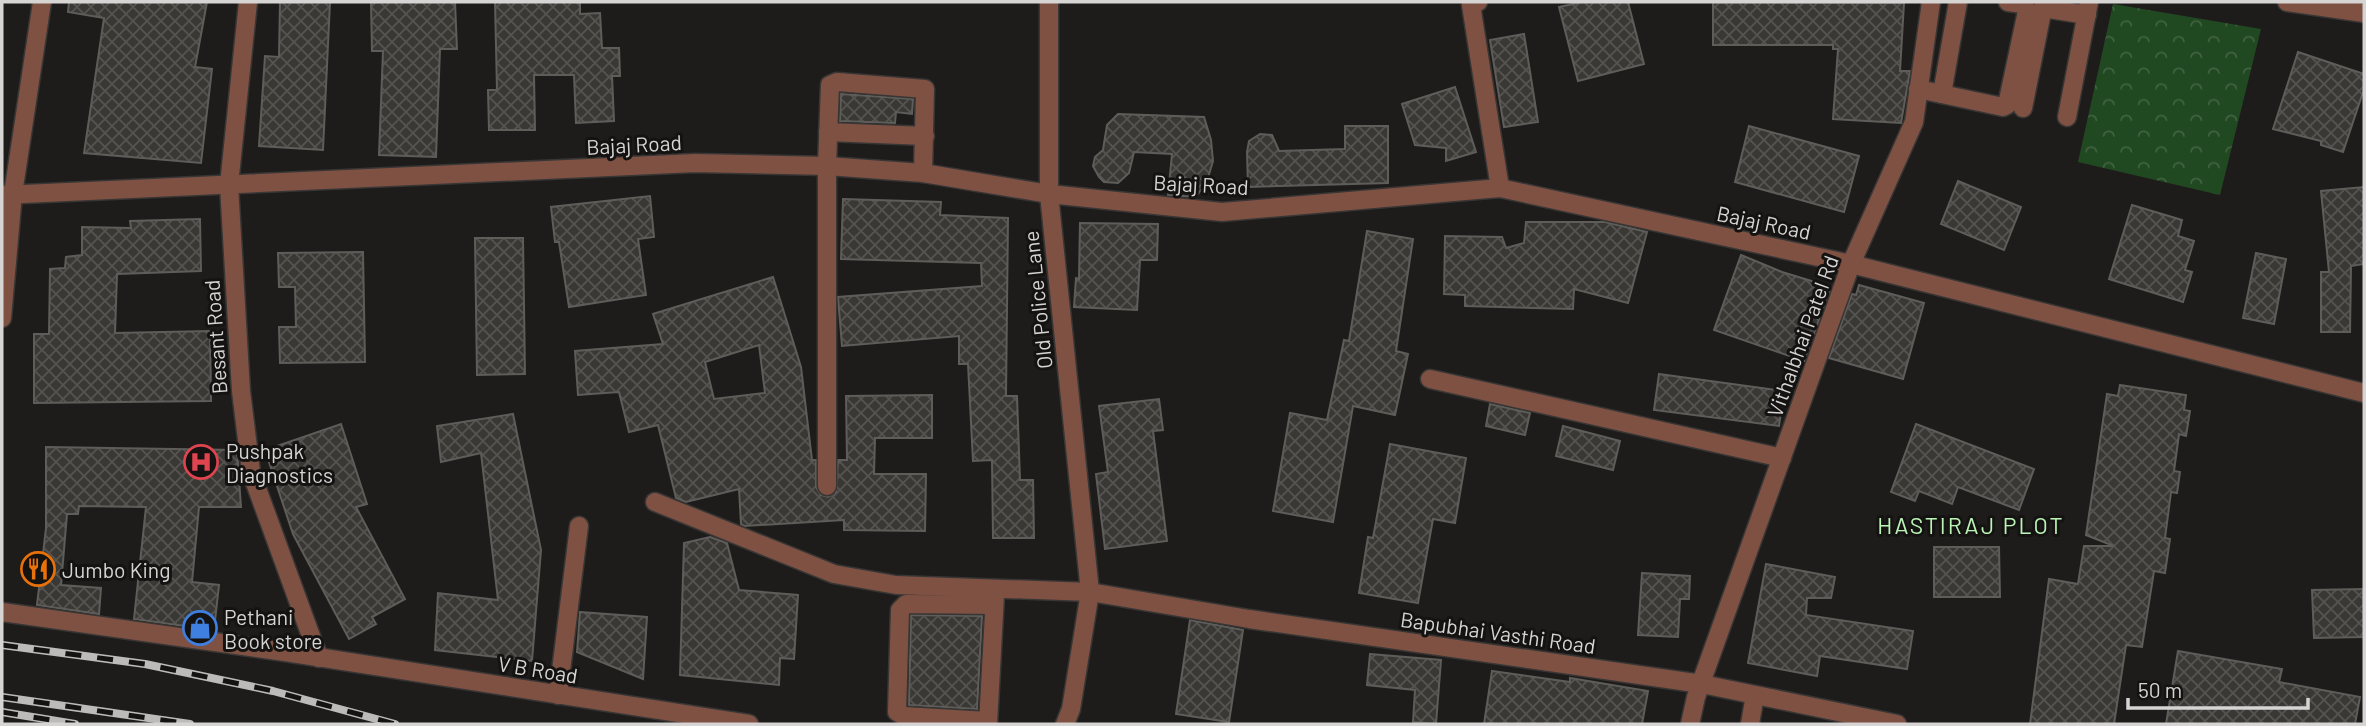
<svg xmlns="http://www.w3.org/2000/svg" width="2366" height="726" viewBox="0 0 2366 726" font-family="Barlow,sans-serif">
<defs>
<pattern id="park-crowns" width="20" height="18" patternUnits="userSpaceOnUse" patternTransform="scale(1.75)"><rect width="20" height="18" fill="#214921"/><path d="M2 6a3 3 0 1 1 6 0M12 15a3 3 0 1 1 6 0" fill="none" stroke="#406240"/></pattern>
<pattern id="building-cross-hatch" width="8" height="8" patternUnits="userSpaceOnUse" patternTransform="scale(1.75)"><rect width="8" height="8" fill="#393835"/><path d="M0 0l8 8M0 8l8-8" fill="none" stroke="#555451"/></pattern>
</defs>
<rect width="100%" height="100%" fill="#1e1c1b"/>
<!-- park -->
<path fill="url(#park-crowns)" d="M2113 4 2261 29 2220 195 2078 162Z"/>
<!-- building -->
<g fill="url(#building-cross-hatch)" stroke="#5e5d5a" stroke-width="2" fill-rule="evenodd">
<path d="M69 2H207L195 67 212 69 201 163 84 153 104 18 68 12Z"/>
<path d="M280 2H330L323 150 259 146 265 56 279 57Z"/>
<path d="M371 2H455L457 49H440L436 157 379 155 383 51H372Z"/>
<path d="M495 2H580V14L600 13 602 48H619L620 76H612L614 121 576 123 574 75H534L535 130H489L488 90H497Z"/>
<path d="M1582 2H1628L1644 64 1578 81 1559 7Z"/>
<path d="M1713 2 1904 3 1900 71H1910L1901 123 1833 119 1838 49H1833V45H1713Z"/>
<path d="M1524 34 1538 122 1504 127 1490 40Z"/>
<path d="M2298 52 2364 74V89L2343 152 2321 145V141L2273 129Z"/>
<path d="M1455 87 1476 152 1446 161V148L1415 145 1402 104Z"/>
<path d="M841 94 913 99 912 114 896 112 895 123 840 121Z"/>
<path d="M1118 114 1204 117 1211 140 1213 161 1207 181 1196 197 1168 195 1172 154 1134 152 1129 173 1118 183 1104 182 1099 177 1093 166 1095 157 1103 150 1107 125Z"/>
<path d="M1345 126H1388V183L1248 187 1247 152 1249 141 1260 134 1272 135 1279 151 1345 149Z"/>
<path d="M1749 126 1859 156 1844 212 1735 182Z"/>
<path d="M1958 181 2021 207 2004 250 1941 224Z"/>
<path d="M2364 187V264L2351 266 2350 332H2321V272H2329L2321 191Z"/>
<path d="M650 196 654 237 638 239 646 295 569 307 559 242H555L551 207Z"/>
<path d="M843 199 941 202 940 215 1008 218 1006 396H1017L1020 480H1033L1034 538H993L992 460 973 461 968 364H959V336L842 346 838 297 982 286 981 263 841 259Z"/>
<path d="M2132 205 2182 220 2178 236 2194 241 2185 270 2192 272 2183 302 2109 279Z"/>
<path d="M200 219 201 271 117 274 115 333 210 331 211 401 34 403V334H49L50 269 65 268 66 257 82 255V227L131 228 130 221Z"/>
<path d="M1526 222H1605L1647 232 1628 303 1574 289 1573 309 1465 306V295L1444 294 1445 236 1502 237 1506 248 1524 243Z"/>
<path d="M1080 223 1158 224 1157 260H1140L1137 310 1074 307 1076 278 1079 279Z"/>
<path d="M1367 231 1413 239 1396 351 1408 354 1395 415 1353 406 1333 522 1273 511 1290 413 1327 420 1344 340 1349 341Z"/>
<path d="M475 238H523L525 374 477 375Z"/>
<path d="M363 252 365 362 280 363 279 327H296L295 287H279L278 253Z"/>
<path d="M2256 253 2286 259 2274 324 2243 318Z"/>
<path d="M1741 255 1782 272 1831 287 1804 361 1714 330Z"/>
<path d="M773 277 801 367 812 460H816V487L821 495 828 497 836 492 838 460H847L846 396 932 395V438H875L874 474H926L925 531 844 530V520L744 526 741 524 739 489 686 502 676 498 658 425 629 432 619 392 578 395 575 351 663 344 653 314ZM759 345 765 393 714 399 705 362Z"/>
<path d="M1859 285 1924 303 1903 379 1829 358 1852 294 1856 295Z"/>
<path d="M1659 374 1784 391 1779 426 1654 410Z"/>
<path d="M2120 385 2186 395 2184 410 2190 411 2186 436 2179 434 2174 471 2180 472 2177 493 2171 492 2165 538 2170 539 2165 573 2154 571 2142 647 2126 645 2114 724H2030L2049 579 2078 584 2084 546H2114L2086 535 2107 394 2118 396Z"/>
<path d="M1159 399 1163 430 1153 431 1167 541 1105 549 1096 474 1108 472 1099 406Z"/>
<path d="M1490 404 1530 413 1525 435 1486 426Z"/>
<path d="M513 414 541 550 532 661 435 650 438 593 498 600 481 453 441 462 437 426Z"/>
<path d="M341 424 367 504 356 507 405 599 372 617 376 624 349 639 293 534 265 450Z"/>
<path d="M1916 424 2034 469 2019 510 1958 487 1952 504 1919 491 1915 501 1891 492Z"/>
<path d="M1563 426 1620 441 1613 470 1556 456Z"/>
<path d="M1390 444 1466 458 1455 523 1433 519 1418 603 1359 593 1368 537 1373 538Z"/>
<path d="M46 447 237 450 241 507H199L192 582 219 585 214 630 134 619 146 507 79 506 78 514H67L61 585 101 588 99 614 37 605 46 528Z"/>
<path d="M710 537 727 543 739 590 798 595 794 659 780 658 779 685 680 675 684 543Z"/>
<path d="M1934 547H1999L2000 597H1934Z"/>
<path d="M1766 564 1835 577 1831 598H1807L1806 615 1913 631 1907 669 1820 656 1817 676 1748 663Z"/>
<path d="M1642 573 1690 576 1689 599H1680L1678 637 1638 635Z"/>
<path d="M2363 589 2364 637 2314 638 2312 590Z"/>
<path d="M580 612 647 617 643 679 577 652Z"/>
<path d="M911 615 982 616 977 709 909 705Z"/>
<path d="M1190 620 1243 630 1229 722 1176 714Z"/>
<path d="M2178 651 2282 669 2279 682 2360 697 2355 724H2166Z"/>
<path d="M1370 654 1441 660 1436 724 1413 722 1415 690 1367 685Z"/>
<path d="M1492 671 1570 682V678L1648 691 1642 724H1484Z"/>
</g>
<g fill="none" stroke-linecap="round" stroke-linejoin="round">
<!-- street casing -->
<g stroke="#383635" stroke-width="21">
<g id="street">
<path d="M248 2 229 185 241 391 251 472 319 658"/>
<path d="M1049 2V194L1090 592 1071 709 1065 724"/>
<path d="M1478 2 1471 5 1500 188"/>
<path d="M2287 2 2364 13"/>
<path d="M2043 8 2087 15"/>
<path d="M1918 89 2003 107 2007 105 2027 11 2023 4 2008 2"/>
<path d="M1942 94 1958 2"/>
<path d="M2023 108 2044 2"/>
<path d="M2067 117 2089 2"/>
<path d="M828 132 925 136"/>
<path d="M2 195 695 163 827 166 923 173 1049 194 1222 212 1500 188 1851 264 2364 393"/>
<path d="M2 318 13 194 42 2"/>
<path d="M1430 379 1782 458"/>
<path d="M827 486V166L830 85 837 82 925 89 923 173"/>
<path d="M655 502 834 574 896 585 1090 592 1249 619 1702 684 1897 724"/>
<path d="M2 612 285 652 749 724"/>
<path d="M558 695 579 526"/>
<path d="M988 721 904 716 897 712 900 610 906 604 994 605"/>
<path d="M988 724 995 595"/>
<path d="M1690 724 1696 697 1851 264 1914 122 1931 2"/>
<path d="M1750 724 1755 695"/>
</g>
</g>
<!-- street -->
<use href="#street" stroke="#7f5143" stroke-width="18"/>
<!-- rail casing -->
<g stroke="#bcbbba" stroke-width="8">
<g id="rail">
<path d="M2 645 145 664 273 691 395 724"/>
<path d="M2 697 190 724"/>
<path d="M2 712 75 724"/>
</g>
</g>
<!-- rail -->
<use href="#rail" stroke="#151312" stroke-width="5" stroke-dasharray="16" stroke-linecap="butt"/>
</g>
<!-- icons -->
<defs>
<g id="hospital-ring" transform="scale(1.75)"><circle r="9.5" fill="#151312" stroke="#e0444e" stroke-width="1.5"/><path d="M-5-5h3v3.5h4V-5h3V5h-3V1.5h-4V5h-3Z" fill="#e0444e"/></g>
<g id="restaurant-ring" transform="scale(1.75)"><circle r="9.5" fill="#151312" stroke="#e8710a" stroke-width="1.5"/><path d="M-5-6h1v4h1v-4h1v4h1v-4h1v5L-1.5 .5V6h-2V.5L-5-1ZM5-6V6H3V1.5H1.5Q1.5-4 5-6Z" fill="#e8710a"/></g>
<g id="shop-ring" transform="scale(1.75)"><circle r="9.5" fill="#151312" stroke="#3f7fe0" stroke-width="1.5"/><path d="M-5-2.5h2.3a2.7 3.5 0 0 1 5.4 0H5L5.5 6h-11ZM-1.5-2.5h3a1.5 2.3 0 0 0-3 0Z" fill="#3f7fe0"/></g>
</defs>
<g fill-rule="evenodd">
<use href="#hospital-ring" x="201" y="462"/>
<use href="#restaurant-ring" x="38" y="569"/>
<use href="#shop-ring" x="200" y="628"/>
</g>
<g text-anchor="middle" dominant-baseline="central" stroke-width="6" stroke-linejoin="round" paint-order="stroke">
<!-- street labels -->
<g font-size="21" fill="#d6d5d4" stroke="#151312">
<text transform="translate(634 144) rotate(-3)">Bajaj Road</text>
<text transform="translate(1201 184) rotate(3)">Bajaj Road</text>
<text transform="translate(1764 222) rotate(12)">Bajaj Road</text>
<text transform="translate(1037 300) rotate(-96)">Old Police Lane</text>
<text transform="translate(1802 336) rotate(-70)">Vithalbhai Patel Rd</text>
<text transform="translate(215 337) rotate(-94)">Besant Road</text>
<text transform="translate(1498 632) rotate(8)">Bapubhai Vasthi Road</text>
<text transform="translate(538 669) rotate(9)">V B Road</text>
</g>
<!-- poi labels -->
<g font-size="21" fill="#d6d5d4" stroke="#151312" text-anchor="start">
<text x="226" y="450">Pushpak<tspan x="226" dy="24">Diagnostics</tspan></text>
<text x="62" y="569">Jumbo King</text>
<text x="224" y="616">Pethani<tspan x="224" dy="24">Book store</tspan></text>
</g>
<!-- neighbourhood labels -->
<g font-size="23" letter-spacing="2" fill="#bbf4b7" stroke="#151312">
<text x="1971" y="525">HASTIRAJ PLOT</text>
</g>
</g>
<!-- border -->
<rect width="2366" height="726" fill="none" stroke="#d6d5d4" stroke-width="7"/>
<!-- scale -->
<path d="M2128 698v10h180v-10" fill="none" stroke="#d6d5d4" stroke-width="3.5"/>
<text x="2138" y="698" font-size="21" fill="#d6d5d4" stroke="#151312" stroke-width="5" paint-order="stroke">50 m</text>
</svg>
